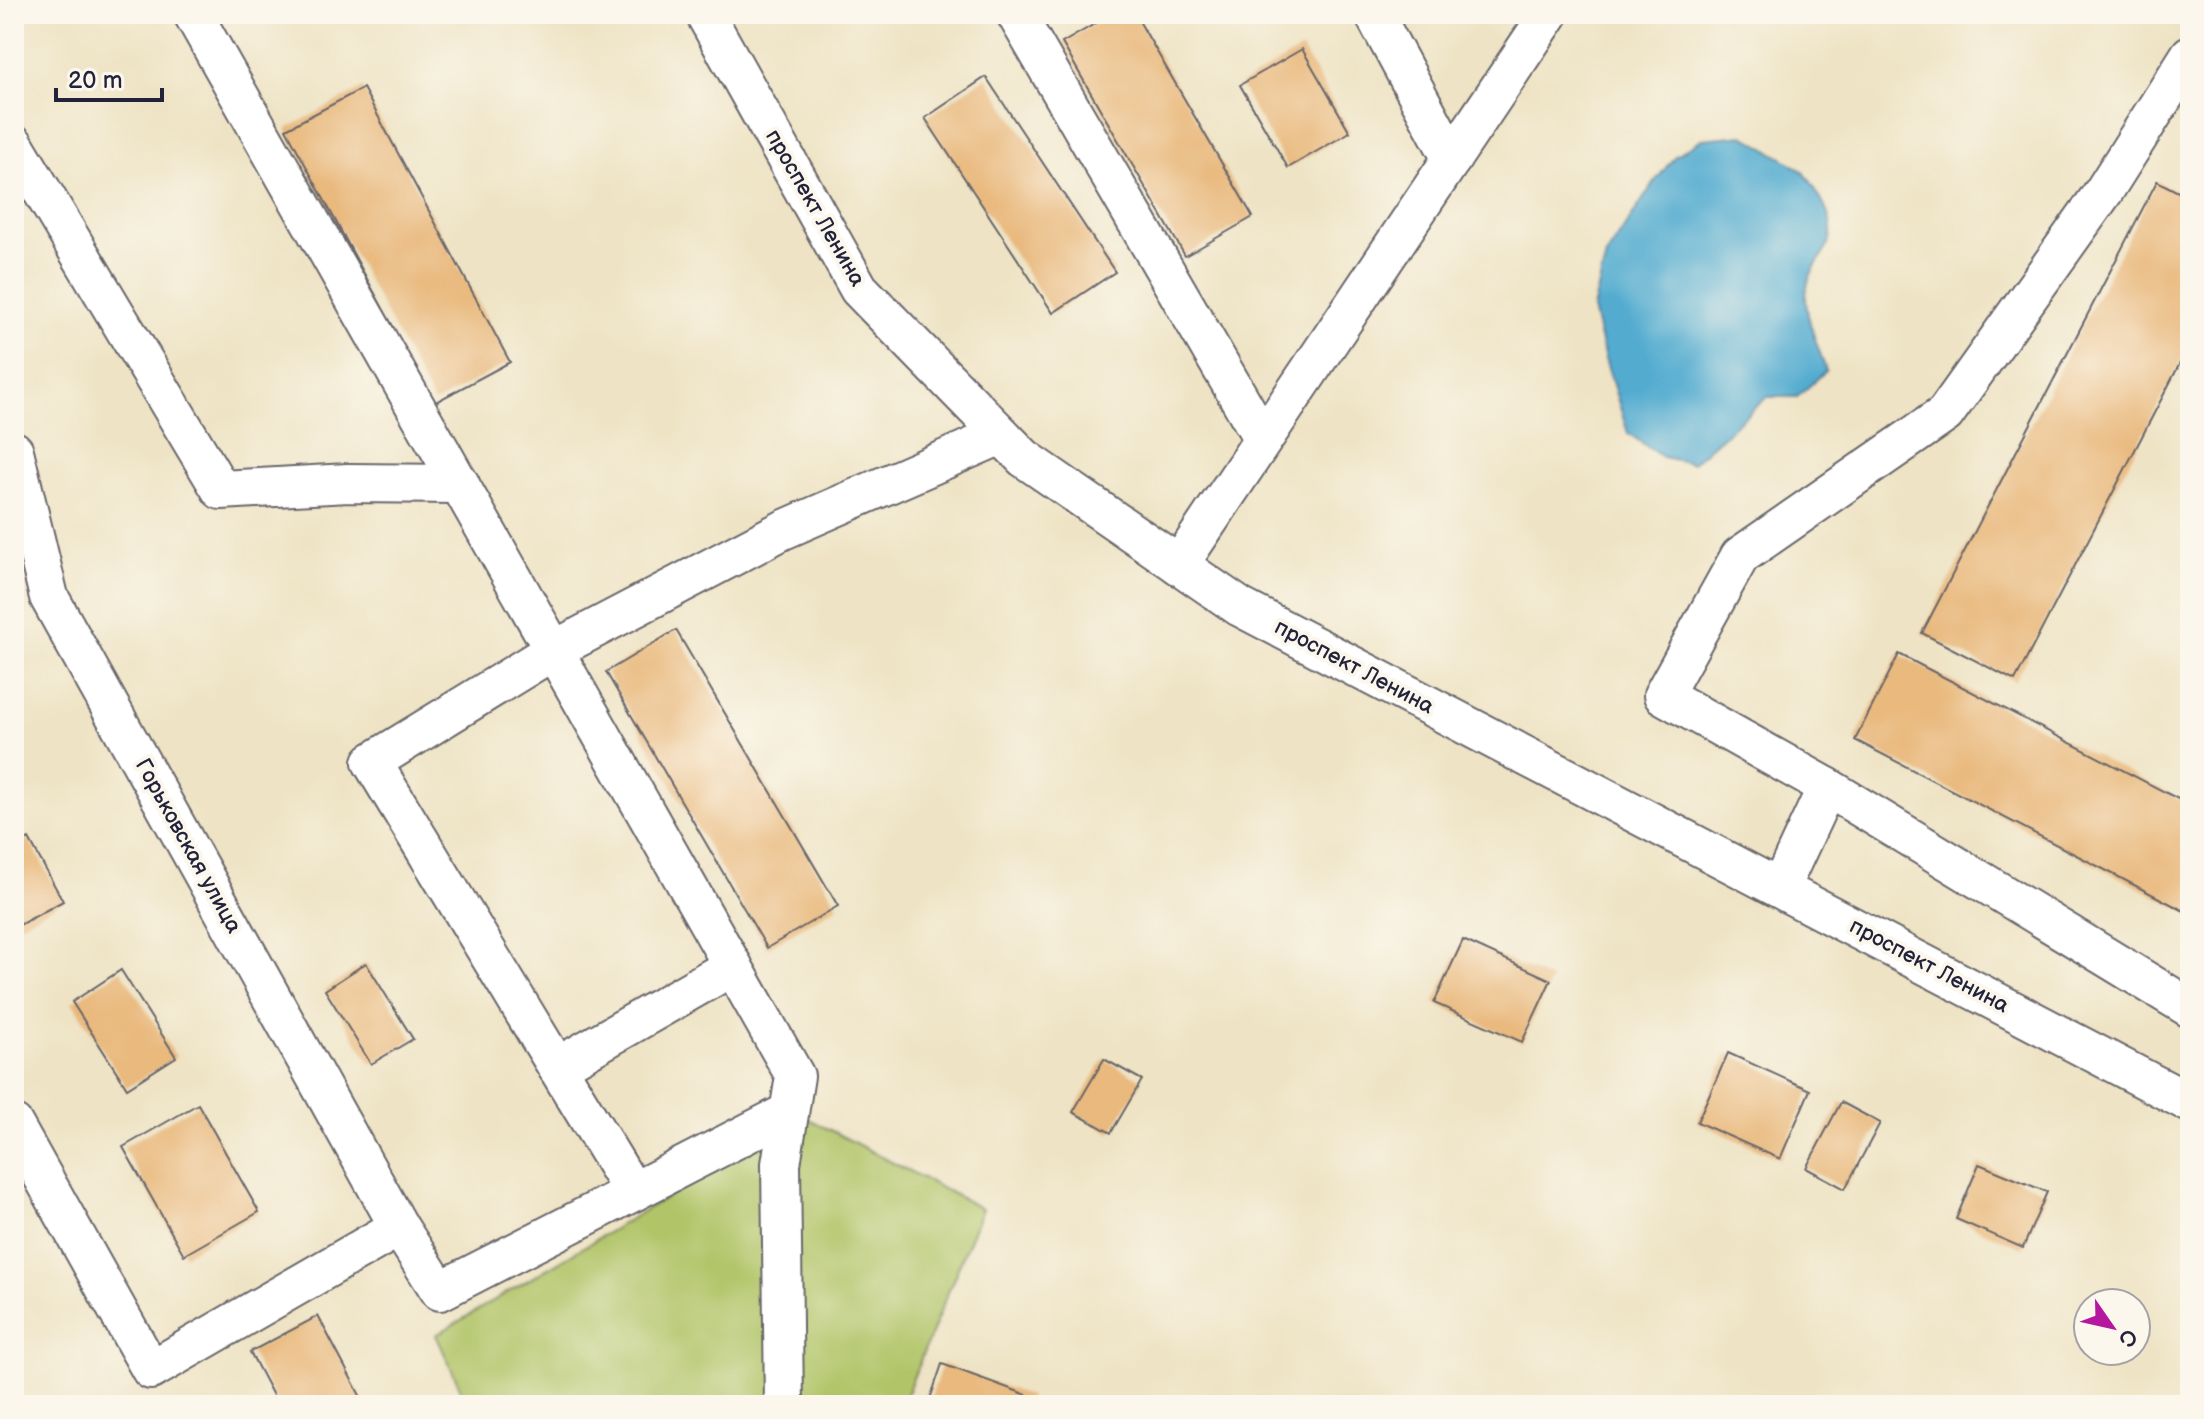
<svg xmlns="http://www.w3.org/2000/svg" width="2204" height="1419" viewBox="0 0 2204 1419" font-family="'Balsamiq Sans',sans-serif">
<rect width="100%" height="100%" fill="#fbf7ec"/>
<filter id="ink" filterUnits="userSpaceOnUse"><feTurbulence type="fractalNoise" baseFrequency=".0125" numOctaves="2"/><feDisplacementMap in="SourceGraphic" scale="16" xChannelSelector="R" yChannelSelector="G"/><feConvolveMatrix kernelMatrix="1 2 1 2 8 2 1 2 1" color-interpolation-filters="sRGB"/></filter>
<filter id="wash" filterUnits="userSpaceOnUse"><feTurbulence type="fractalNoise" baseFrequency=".006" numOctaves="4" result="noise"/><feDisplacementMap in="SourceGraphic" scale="32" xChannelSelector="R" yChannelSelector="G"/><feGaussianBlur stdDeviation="1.8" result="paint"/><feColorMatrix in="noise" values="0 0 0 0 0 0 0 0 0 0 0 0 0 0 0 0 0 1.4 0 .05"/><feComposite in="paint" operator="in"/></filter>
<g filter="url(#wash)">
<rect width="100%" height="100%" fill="#eee3c4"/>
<!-- green -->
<path fill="#b1c467" stroke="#6a7351" stroke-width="2" d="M803 1116 982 1209 902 1405H468L436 1335Z"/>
<!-- water -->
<path fill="#53acd0" stroke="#3a6786" stroke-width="2" d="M1744 135C1762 148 1785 158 1802 171 1809 176 1814 188 1819 196 1853 252 1805 253 1806 299 1807 323 1819 348 1826 371L1797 397H1767L1692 463 1662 457 1628 433 1605 359 1593 309 1606 256 1653 184 1675 156 1702 139Z"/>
<g id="blocks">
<!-- building -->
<g fill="#e9b97e">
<path d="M1112 14H1135L1253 217 1185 256 1062 43Z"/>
<path d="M1302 49 1350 132 1288 168 1240 85Z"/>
<path d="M986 77 1115 272 1053 313 925 118Z"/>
<path d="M363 88 510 362 434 403 286 129Z"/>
<path d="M2157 181 2190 198V344L2015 681 1922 633Z"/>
<path d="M676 630 838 906 767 948 606 672Z"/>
<path d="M1899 654 2190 805V914L1855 740Z"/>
<path d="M29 839 63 901 14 928V847Z"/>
<path d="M1463 940 1551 980 1522 1042 1434 1003Z"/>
<path d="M366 963 413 1039 371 1064 325 990Z"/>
<path d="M121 970 176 1057 127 1088 72 1002Z"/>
<path d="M1728 1053 1810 1090 1780 1159 1697 1122Z"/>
<path d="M1104 1059 1142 1080 1111 1133 1073 1112Z"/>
<path d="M1841 1102 1880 1123 1845 1189 1806 1168Z"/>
<path d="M198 1104 259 1212 184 1255 123 1147Z"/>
<path d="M1979 1164 2047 1192 2023 1248 1956 1219Z"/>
<path d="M318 1316 365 1405H278L250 1352Z"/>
<path d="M942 1364 1030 1396 1027 1405H928Z"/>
</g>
</g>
</g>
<g filter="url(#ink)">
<use href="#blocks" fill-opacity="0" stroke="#69666b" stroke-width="2"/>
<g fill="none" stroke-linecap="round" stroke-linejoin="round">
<!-- minor casing -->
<g stroke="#69666b" stroke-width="42">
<g id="minor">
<path d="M193 14 795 1076 781 1164 784 1405"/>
<path d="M705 14 859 289 1024 458 1240 607 2190 1103"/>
<path d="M1016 14 1263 439"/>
<path d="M1374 14 1452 159"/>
<path d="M14 144 221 490 348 483 460 484"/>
<path d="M14 451 49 597 399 1227 440 1291 789 1112"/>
<path d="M1179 565 1549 14"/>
<path d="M1827 787 1663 695 1740 556 1945 414 2104 191 2190 55"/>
<path d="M1780 888 1827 787 2190 1008"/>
<path d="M557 1067 733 966"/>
<path d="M14 1125 151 1370 399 1227"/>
<path d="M633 1192 372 762 554 650 783 530 1001 435"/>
</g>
</g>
<!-- minor -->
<use href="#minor" stroke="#fff" stroke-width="38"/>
</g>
</g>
<g text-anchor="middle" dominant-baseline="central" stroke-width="8" stroke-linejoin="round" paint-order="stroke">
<!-- street labels -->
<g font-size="22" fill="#22223b" stroke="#fbf7ec">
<text transform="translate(815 208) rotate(60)">проспект Ленина</text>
<text transform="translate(1354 667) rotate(28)">проспект Ленина</text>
<text transform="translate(188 846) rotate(61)">Горьковская улица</text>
<text transform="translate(1929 966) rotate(28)">проспект Ленина</text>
</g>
</g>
<!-- margin -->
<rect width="2204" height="1419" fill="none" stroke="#fbf7ec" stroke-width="48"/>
<!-- north arrow -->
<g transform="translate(2112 1327) rotate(124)"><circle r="38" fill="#fbf7ec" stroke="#a4a2a5" stroke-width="2"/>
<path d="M0-6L14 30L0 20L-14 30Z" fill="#b5179e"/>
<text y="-12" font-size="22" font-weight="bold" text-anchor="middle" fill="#22223b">С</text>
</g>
<!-- scale -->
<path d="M56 88v12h106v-12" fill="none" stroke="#22223b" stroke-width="4"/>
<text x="68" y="88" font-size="24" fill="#22223b" stroke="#fbf7ec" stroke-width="6" paint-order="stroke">20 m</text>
</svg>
